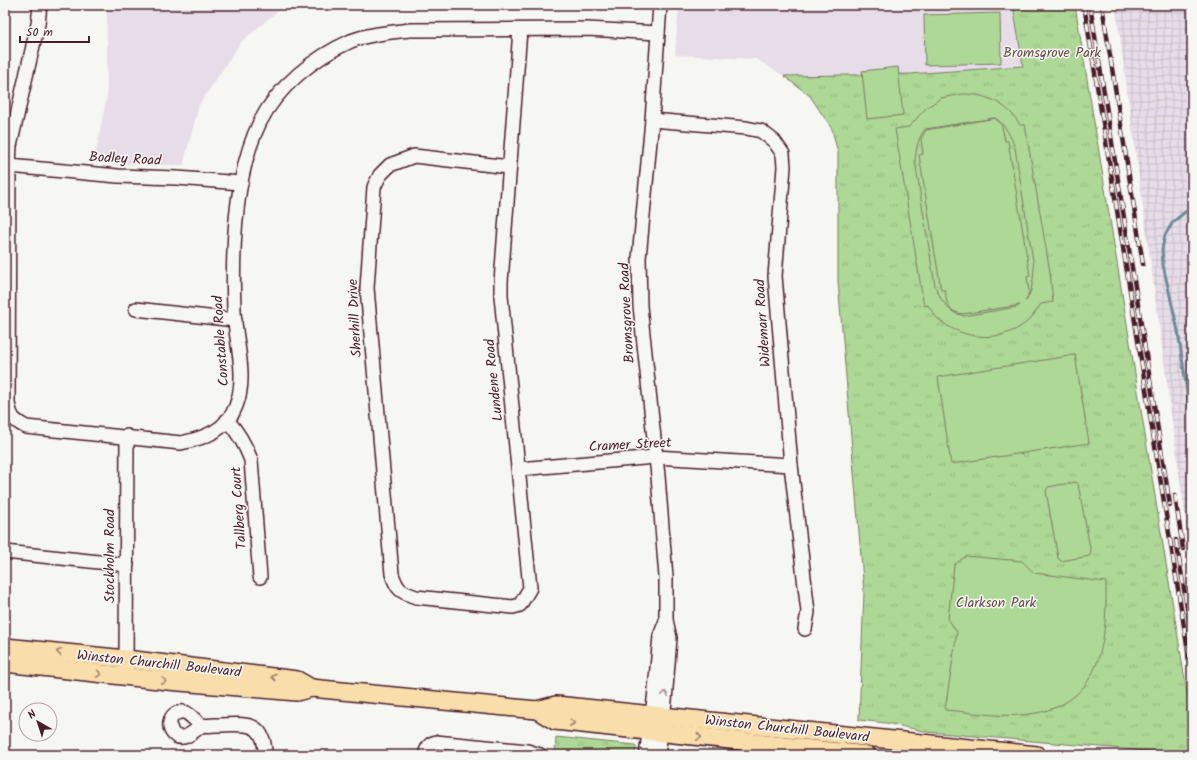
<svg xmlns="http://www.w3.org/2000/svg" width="1197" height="760" viewBox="0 0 1197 760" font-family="Kalam,sans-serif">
<defs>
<pattern id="industrial-grid" width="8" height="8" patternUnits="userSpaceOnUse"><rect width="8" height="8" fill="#e7dde8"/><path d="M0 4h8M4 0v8" fill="none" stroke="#c8bdc7"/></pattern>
<pattern id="park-tufts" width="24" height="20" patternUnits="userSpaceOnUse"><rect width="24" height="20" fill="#add896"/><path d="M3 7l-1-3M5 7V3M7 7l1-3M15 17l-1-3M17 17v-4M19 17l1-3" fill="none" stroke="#96b981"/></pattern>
</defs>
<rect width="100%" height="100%" fill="#f6f6f2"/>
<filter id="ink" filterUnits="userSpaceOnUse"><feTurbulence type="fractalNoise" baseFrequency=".025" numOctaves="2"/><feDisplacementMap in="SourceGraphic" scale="8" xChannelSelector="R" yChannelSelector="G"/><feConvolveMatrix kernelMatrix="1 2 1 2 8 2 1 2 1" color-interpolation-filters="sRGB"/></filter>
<g filter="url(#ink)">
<!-- built -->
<g fill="#e7dde8">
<path d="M107 5H285L241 42 199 105 183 165 113 164 94 162 107 96Z"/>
<path d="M679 5H1013L1023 66 910 74 784 76 756 59 675 55Z"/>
<path d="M670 749 692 751 726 755H669V750Z"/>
</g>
<!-- industrial -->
<path fill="url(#industrial-grid)" d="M1115 5H1192V567L1119 30Z"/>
<!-- park -->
<g fill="url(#park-tufts)" stroke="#7c7c60">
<path d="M1013 5H1075L1192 723V755L928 732 886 723 859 720 864 592 838 281V153L832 129 810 96 784 76 910 74 1023 66Z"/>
<path d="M556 737 635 745 636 747 635 755H555Z"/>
</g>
<!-- pitch -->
<g fill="#add896" stroke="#7c7c60" fill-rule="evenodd">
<path d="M1000 13 1001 63 925 65 924 15Z"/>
<path d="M898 67 903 115 867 119 862 71Z"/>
<path d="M963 94C987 94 1008 104 1020 125H1025L1050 272 1053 302 1041 304C1038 308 1035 313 1032 317 1007 344 963 342 937 318 934 314 931 310 928 305L924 306 895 129 909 127 926 108 941 98ZM995 118C1006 125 1011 137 1015 148L1034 267C1033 279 1033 290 1026 301L1029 292 1027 277 1030 276 1008 141H1005L1002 126 995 118 926 130 921 139 923 154 919 155 941 290H945C947 304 947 311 962 314L1020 305 1017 307 964 316 955 313 950 310 941 299 935 286 915 161C916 149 918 138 925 129Z"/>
<path d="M1075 355 1089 443 951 464 938 377Z"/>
<path d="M1076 482 1078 484 1091 553 1089 556 1061 561 1058 558 1046 491 1048 487Z"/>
<path d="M966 556 1022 561 1034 573 1106 582C1107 648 1100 709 1021 715 996 717 970 712 945 710L957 632 948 619 954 565Z"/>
</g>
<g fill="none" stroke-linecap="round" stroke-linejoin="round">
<!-- stream -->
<path stroke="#6c8b96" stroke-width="3" d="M1189 405 1178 331 1163 265 1162 249 1165 235 1173 222 1185 212 1192 210"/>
<!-- minor casing -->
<g stroke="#4a1f2b" stroke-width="16">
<g id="minor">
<path d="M40 5 38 24 10 146 9 166 8 403C11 418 13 420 26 427L181 443C205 438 227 430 236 406 248 375 235 341 234 310 232 253 234 174 260 122 278 86 315 57 351 41 368 34 392 32 410 30L587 29 658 33"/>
<path d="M652 120 746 128 761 131 774 141 783 154 784 167 775 276 791 465 808 612 805 629"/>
<path d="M9 166 118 176 177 178 241 183"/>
<path d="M509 167 414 156 390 165 380 175 374 187 367 288 392 574C397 590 401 592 416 597L513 607 520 605 530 588 501 296V282L520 30"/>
<path d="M136 309 235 320"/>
<path d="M227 420C238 432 245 444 251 460L260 577"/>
<path d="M519 469 655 457 791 465"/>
<path d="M5 552 127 565"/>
<path d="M126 669 127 436"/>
<path d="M202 725C197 729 191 735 184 737 170 740 164 719 177 713 188 707 194 723 203 725 207 726 212 725 215 725 243 725 265 718 265 755"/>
<path d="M425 755C427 747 429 744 436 742L527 751 540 755"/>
<path d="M646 755 654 700 660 636 666 621"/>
<path d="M658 755 665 701 670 638 666 620V577L658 476 640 306 639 258 652 120 660 5"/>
</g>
</g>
<!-- major casing -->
<g stroke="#4a1f2b" stroke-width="20">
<g id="major">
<path d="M5 647 126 659 297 680 311 688"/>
<path d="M5 663 168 681 297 692 311 688 537 710 556 705 1037 755"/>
<path d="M537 710 555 721 867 755"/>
</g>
</g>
<!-- minor -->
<use href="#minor" stroke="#f6f6f2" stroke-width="13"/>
<!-- major -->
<use href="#major" stroke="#f9ddab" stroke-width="17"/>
<!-- rail casing -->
<g stroke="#4a1f2b" stroke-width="4.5">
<g id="rail">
<path d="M1084 5 1192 676"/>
<path d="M1090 5 1170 505"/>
<path d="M1102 5 1143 264"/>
<path d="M1175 495 1183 549"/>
<path d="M1176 540 1192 638"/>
</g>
</g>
<!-- rail -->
<use href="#rail" stroke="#f6f6f2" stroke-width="3" stroke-dasharray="9" stroke-linecap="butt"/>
</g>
<!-- one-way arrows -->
<defs><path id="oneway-chevron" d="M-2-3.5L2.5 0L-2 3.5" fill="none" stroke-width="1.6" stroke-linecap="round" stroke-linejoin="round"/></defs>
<g stroke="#a27e6b">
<use href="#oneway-chevron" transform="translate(59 652) rotate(-174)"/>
<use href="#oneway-chevron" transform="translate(99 674) rotate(7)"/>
<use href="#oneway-chevron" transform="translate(274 677) rotate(-173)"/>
<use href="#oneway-chevron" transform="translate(164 681) rotate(6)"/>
<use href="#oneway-chevron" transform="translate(572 723) rotate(6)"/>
<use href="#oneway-chevron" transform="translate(699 737) rotate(6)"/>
</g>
<use stroke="#a99598" href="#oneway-chevron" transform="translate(665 694) rotate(-85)"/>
</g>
<g text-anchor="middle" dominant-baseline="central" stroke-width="3" stroke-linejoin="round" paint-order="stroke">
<!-- park labels -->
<g font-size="14" fill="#634d46" stroke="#f6f6f2">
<text x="1052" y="53">Bromsgrove Park</text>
<text x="996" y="603">Clarkson Park</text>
</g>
<!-- street labels -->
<g font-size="14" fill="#4a1f2b" stroke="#f6f6f2">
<text transform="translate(125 159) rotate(3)">Bodley Road</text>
<text transform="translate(627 313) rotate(-93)">Bromsgrove Road</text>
<text transform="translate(355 318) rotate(-93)">Sherhill Drive</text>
<text transform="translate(763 323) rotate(-94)">Widemarr Road</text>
<text transform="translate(221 341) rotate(-94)">Constable Road</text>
<text transform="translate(494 380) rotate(-96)">Lundene Road</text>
<text transform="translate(630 445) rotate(-3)">Cramer Street</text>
<text transform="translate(239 508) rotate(-94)">Tallberg Court</text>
<text transform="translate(110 556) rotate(-90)">Stockholm Road</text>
<text transform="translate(159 664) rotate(6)">Winston Churchill Boulevard</text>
<text transform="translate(787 729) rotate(6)">Winston Churchill Boulevard</text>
</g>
</g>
<!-- margin -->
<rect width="1197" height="760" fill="none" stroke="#f6f6f2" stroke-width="20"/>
<rect x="10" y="10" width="1177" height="740" fill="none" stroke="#4a1f2b" stroke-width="1.5" filter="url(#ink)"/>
<!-- north arrow -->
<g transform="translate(38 722) rotate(321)"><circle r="19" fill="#f6f6f2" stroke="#b1a0a2"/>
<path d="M0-3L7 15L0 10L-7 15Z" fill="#4a1f2b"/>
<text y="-6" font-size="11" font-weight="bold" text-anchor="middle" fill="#4a1f2b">N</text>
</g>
<!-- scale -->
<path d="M20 36v6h69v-6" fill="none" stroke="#4a1f2b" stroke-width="2"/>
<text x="26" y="36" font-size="12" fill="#4a1f2b" stroke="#f6f6f2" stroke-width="3" paint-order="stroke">50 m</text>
</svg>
